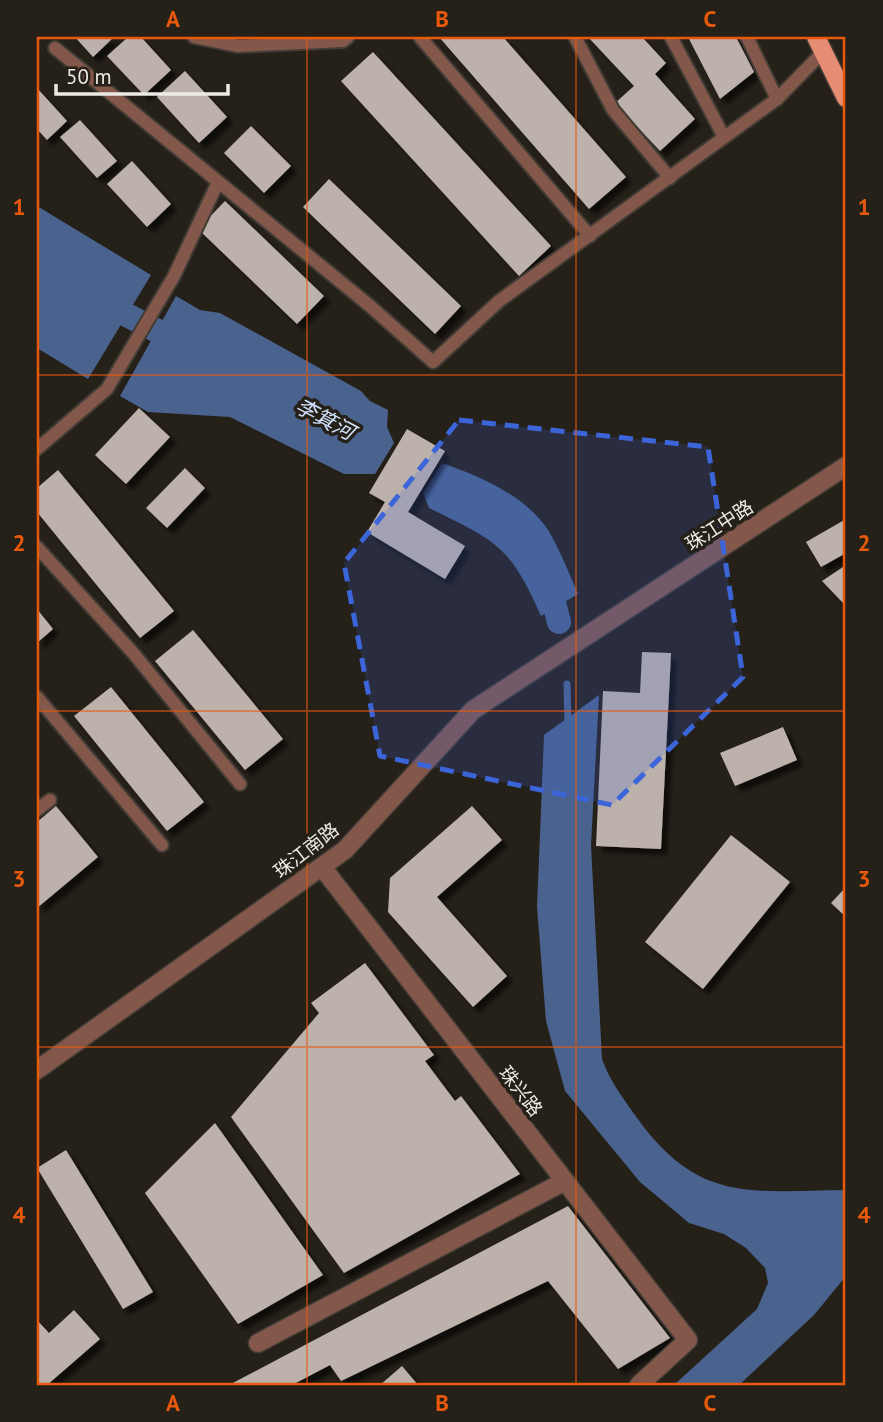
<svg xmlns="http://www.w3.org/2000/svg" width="883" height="1422" viewBox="0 0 883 1422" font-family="'PT Sans','Noto Sans SC',sans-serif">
<defs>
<filter id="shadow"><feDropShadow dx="6" dy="6" stdDeviation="2" flood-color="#0009"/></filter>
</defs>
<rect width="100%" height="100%" fill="#252018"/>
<!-- water -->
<g fill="#49638e">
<path d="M37 206 151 275 88 379 37 348Z"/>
<path d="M176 296 200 310 220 313 361 391 370 401 388 410 387 427 394 443 375 474H344L230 417 148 412 120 396Z"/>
<path d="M442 463C479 476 525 495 548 530 560 550 569 573 578 594L541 616C510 545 496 541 429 508L423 493Z"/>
<path d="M599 695 591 845 602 1059C610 1082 624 1099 637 1118 699 1204 752 1191 846 1190V1276L814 1315 739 1385H674L757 1309 768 1283 765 1268 746 1248 724 1234 689 1223 640 1182 565 1091 546 1021 537 907 544 735Z"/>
</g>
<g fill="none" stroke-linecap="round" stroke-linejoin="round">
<!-- stream -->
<path stroke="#49638e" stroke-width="7" d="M567 684 568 725"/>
<!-- canal -->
<g stroke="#49638e" stroke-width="24">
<path d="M37 268 186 346"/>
<path d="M547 575 559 622"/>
</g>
</g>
<!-- building -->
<g fill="#bdb1ab" filter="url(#shadow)">
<path d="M75 37H114L93 57Z"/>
<path d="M128 37H141L171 70 144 95 107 56Z"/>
<path d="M439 37H503L626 177 589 209Z"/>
<path d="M588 37H642L666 63 655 74 695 119 660 151 615 103 634 86Z"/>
<path d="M688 37H736L754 72 720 99Z"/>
<path d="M373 52 551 246 519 276 341 81Z"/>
<path d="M185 71 227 117 199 143 157 97Z"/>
<path d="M37 88 67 121 47 140 37 129Z"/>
<path d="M80 120 117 161 97 178 60 137Z"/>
<path d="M251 126 291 166 264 193 224 153Z"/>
<path d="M132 161 171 204 147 227 107 184Z"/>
<path d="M329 179 461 306 435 334 303 207Z"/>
<path d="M225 201 324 296 297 324 198 229Z"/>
<path d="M139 408 170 437 126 484 95 455Z"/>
<path d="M407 429 445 451 408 512 465 546 445 579 367 532 385 502 369 493Z"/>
<path d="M185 468 205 488 167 528 146 508Z"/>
<path d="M58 470 174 611 140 638 37 512V488Z"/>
<path d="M846 519V553L821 567 806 542Z"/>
<path d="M846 565V606L822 581Z"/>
<path d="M37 609 53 629 37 643Z"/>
<path d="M193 630 283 739 245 770 155 661Z"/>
<path d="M642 652 671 653 661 849 596 846 603 691 640 693Z"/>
<path d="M111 687 204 802 167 831 74 716Z"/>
<path d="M783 727 797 760 735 786 720 753Z"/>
<path d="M56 806 98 857 37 908V822Z"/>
<path d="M472 806 502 840 437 897 507 976 473 1007 388 912 390 878Z"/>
<path d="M731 835 790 882 703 989 645 942Z"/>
<path d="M846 887V917L831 903Z"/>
<path d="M365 963 434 1055 425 1061 455 1101 461 1096 520 1174 344 1273 231 1117 319 1013 311 1003Z"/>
<path d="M215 1123 323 1275 238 1324 145 1193Z"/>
<path d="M66 1150 153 1292 123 1309 37 1168Z"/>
<path d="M568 1206 670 1338 618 1369 548 1281 341 1381 330 1365 292 1385H229Z"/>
<path d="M74 1310 100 1339 47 1385H40L37 1382V1320L49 1333Z"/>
<path d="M402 1366 418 1385H380Z"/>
</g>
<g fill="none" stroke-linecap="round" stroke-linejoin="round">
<!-- service casing -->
<g stroke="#413c35" stroke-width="16">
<g id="service">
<path d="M194 37 238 46 343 41 348 37"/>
<path d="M420 37 590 236"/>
<path d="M575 37 613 110 670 178"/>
<path d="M671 37 724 137"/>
<path d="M747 37 777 99"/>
<path d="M55 48 370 306 433 362 499 301 777 99 823 52"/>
<path d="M37 449 107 389 174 276 218 182"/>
<path d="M37 547 134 654 240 784"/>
<path d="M37 697 162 845"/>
<path d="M37 810 50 800"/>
</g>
</g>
<!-- minor casing -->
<g stroke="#413c35" stroke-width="21">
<g id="minor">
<path d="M322 867 688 1340 639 1385"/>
<path d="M258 1343 565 1181"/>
</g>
</g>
<!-- tertiary casing -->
<g stroke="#413c35" stroke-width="21">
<path id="tertiary" d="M37 1070 345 850 473 710 846 466"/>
</g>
<!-- primary casing -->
<g stroke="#413c35" stroke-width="21">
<path id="primary" d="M816 37 846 98"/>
</g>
<!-- service -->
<use href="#service" stroke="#83584b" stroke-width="12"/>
<!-- minor -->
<use href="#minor" stroke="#83584b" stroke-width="18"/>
<!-- tertiary -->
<use href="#tertiary" stroke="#83584b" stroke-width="18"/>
<!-- primary -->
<use href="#primary" stroke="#e68d73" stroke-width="18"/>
</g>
<!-- marked area -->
<path fill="#3c65da" fill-opacity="0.2" stroke="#3c65da" stroke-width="5" stroke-dasharray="14 9" stroke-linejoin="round" d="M459 420 708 447 743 677 612 805 380 756 344 563Z"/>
<!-- grid -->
<path fill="none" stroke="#e8590c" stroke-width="2" stroke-opacity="0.55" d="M307 37V1385M576 37V1385M37 375H846M37 711H846M37 1047H846"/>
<g text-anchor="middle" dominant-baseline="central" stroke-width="7" stroke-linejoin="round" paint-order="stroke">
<!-- street labels -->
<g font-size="19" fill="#edeae4" stroke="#252018">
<text transform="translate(719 525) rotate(-33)">珠江中路</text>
<text transform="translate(306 850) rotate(-38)">珠江南路</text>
<text transform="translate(521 1091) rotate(52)">珠兴路</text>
</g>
<!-- water labels -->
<g font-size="21" font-style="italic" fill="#d2e3ff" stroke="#252018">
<text transform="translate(325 419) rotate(28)">李箕河</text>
</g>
</g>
<!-- border -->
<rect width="883" height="1422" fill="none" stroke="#252018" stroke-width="77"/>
<!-- scale -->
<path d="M56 84v10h172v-10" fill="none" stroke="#edeae4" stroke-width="3.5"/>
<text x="66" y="84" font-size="21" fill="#edeae4" stroke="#252018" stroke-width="5" paint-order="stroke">50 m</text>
<rect x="38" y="38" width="806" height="1346" fill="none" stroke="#e8590c" stroke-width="2.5"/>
<g font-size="23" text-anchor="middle" font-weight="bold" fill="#e8590c">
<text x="173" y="27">A</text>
<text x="442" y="27">B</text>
<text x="710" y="27">C</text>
<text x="19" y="215">1</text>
<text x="864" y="215">1</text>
<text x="19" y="551">2</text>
<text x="864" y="551">2</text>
<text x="19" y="887">3</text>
<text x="864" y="887">3</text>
<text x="19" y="1223">4</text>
<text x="864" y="1223">4</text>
<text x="173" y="1411">A</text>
<text x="442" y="1411">B</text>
<text x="710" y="1411">C</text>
</g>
</svg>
